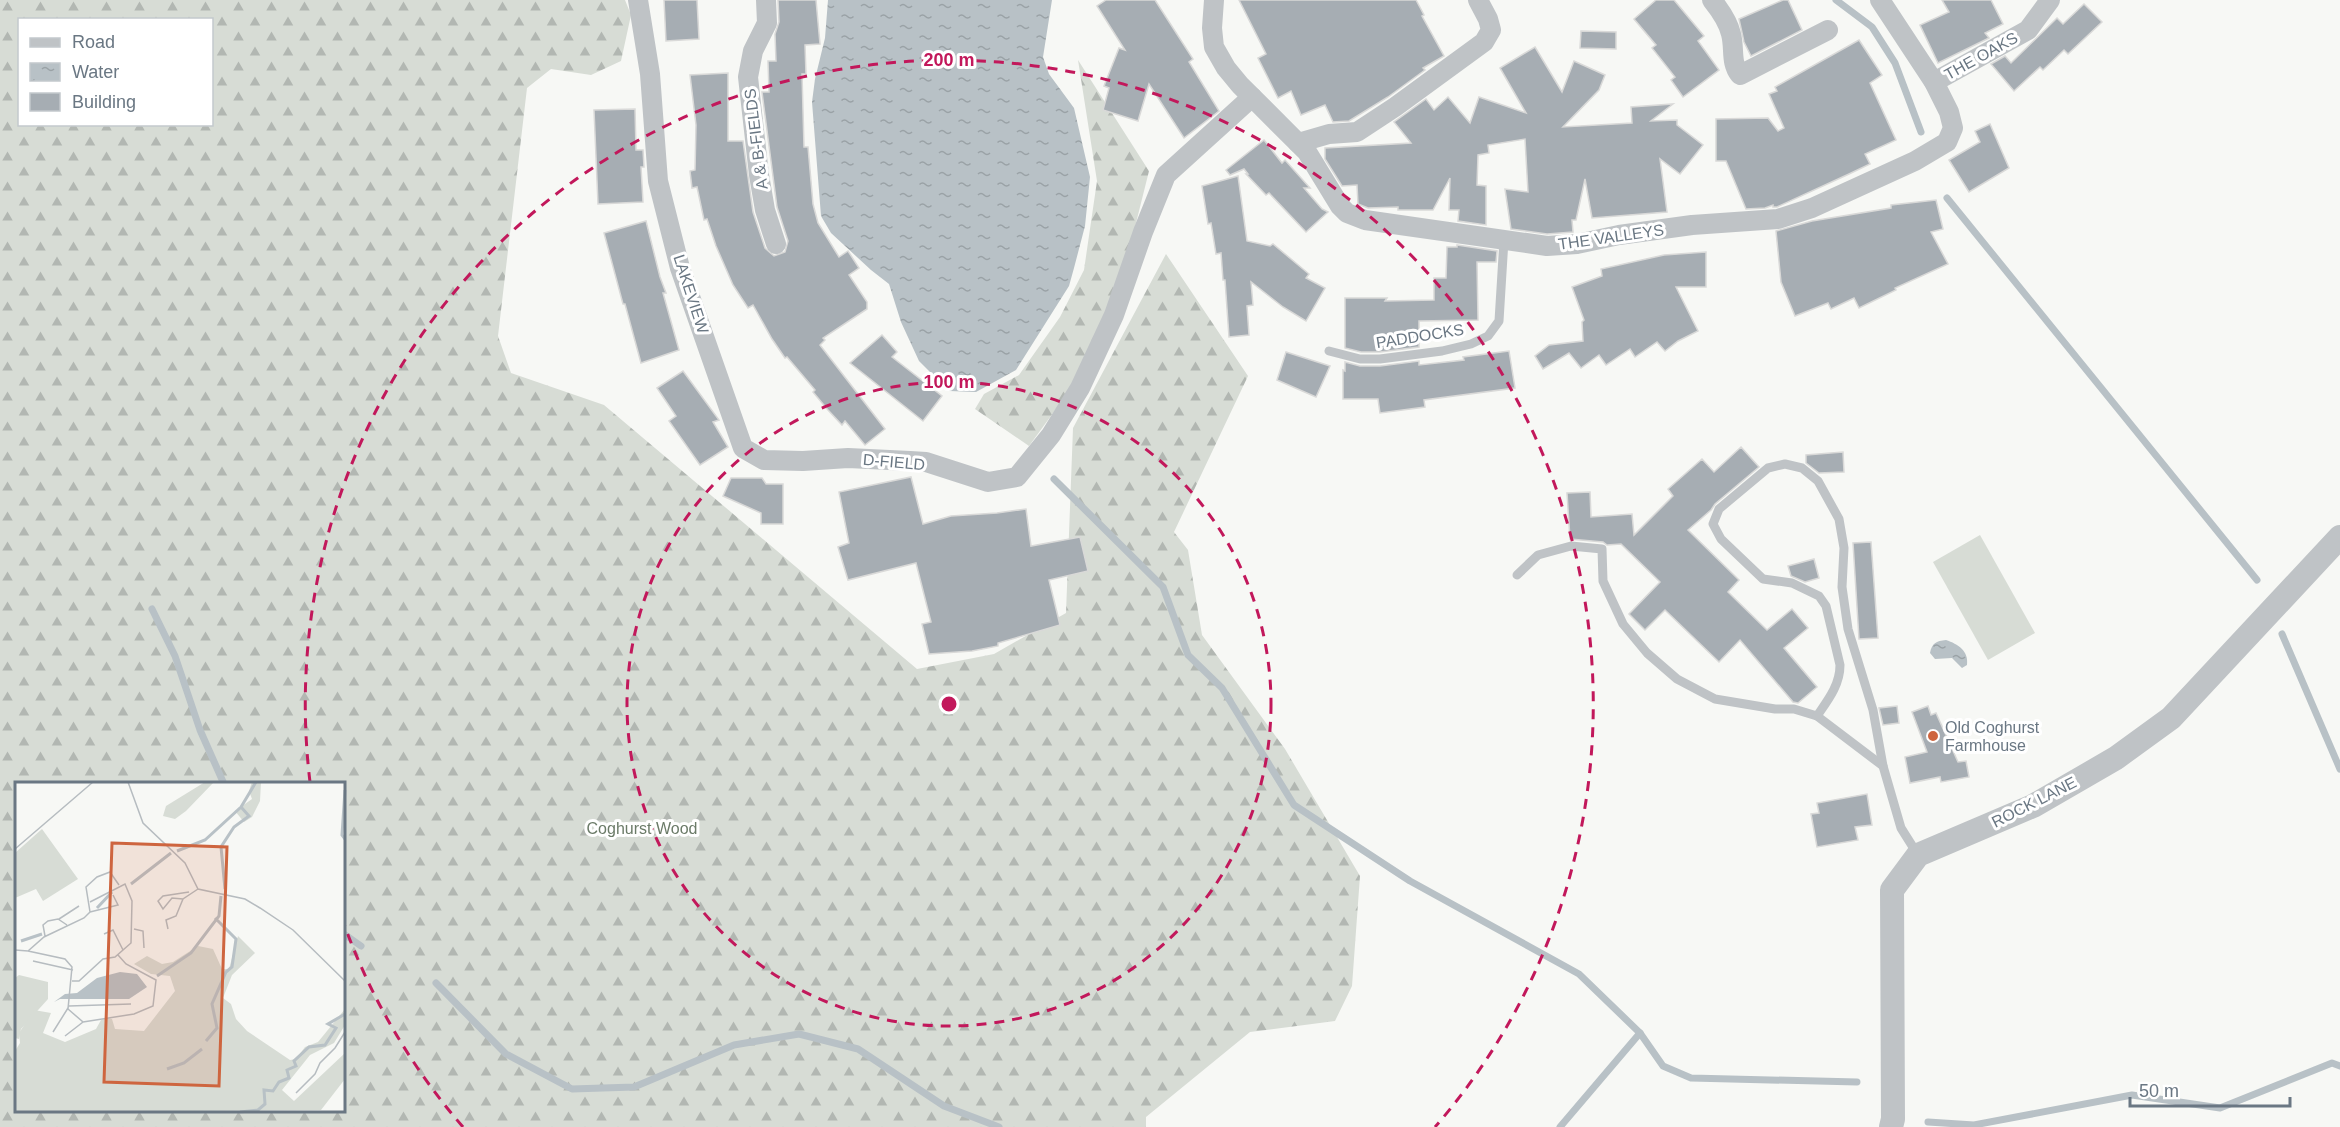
<svg xmlns="http://www.w3.org/2000/svg" width="2340" height="1127" viewBox="0 0 2340 1127" font-family="Arial,sans-serif">
<defs>
<pattern id="forest-firs" width="22" height="20" patternUnits="userSpaceOnUse" patternTransform="scale(1.5)"><rect width="22" height="20" fill="#d7dcd5"/><path d="M5 1l3.5 6h-7zM16 11l3.5 6h-7z" fill="#b2b7b2"/></pattern>
<pattern id="water-ripples" width="26" height="14" patternUnits="userSpaceOnUse" patternTransform="scale(1.5)"><rect width="26" height="14" fill="#b8c1c6"/><path d="M2 4q2-2 4 0t4 0M15 11q2-2 4 0t4 0" fill="none" stroke="#9aa2a6"/></pattern>
</defs>
<rect width="100%" height="100%" fill="#f7f8f5"/>
<!-- forest -->
<g fill="url(#forest-firs)" fill-rule="evenodd">
<path d="M0 0H625L631 15 621 61 591 75 551 69 527 88 498 336 511 373 604 405 917 669 994 654 1066 613 1073 428 1166 254 1248 376 1174 532 1188 550 1202 635 1285 749 1360 876 1352 986 1335 1021 1250 1032 1146 1117V1127H0ZM20 20H212V124H20ZM16 784H344V1110H16Z"/>
<path d="M1078 60 1149 171 1107 339 1029 446 975 409 984 394 1019 375 1060 317 1084 270 1097 181Z"/>
</g>
<!-- garden -->
<path fill="#d7dcd5" d="M1980 535 2035 633 1988 660 1933 562Z"/>
<!-- water -->
<g fill="url(#water-ripples)">
<path d="M828 0H1052L1043 57 1049 74 1074 108 1090 177 1085 226 1074 268 1069 286 1016 370 976 392 949 391 919 361 901 322 889 284 871 270 831 233 821 216 812 102 815 79 825 38Z"/>
<path d="M1946 640C1958 644 1969 651 1967 665L1962 668 1952 658 1935 659 1930 653C1932 643 1936 641 1946 640Z"/>
</g>
<g fill="none" stroke-linecap="round" stroke-linejoin="round">
<!-- stream -->
<g stroke="#b8c1c6" stroke-width="7">
<path d="M1836 0 1872 27 1895 63 1921 132"/>
<path d="M1947 198 2257 580"/>
<path d="M1054 479 1163 587 1188 655 1222 688 1294 805 1410 881 1579 974 1640 1033 1663 1066 1691 1078 1857 1082"/>
<path d="M152 609 175 656 200 730 224 784"/>
<path d="M2282 634 2340 769"/>
<path d="M344 934 361 946"/>
<path d="M436 983 506 1054 572 1089 634 1087 734 1045 799 1034 858 1049 944 1106 999 1127"/>
<path d="M1928 1122 1974 1125 2132 1095 2220 1108 2332 1063 2340 1066"/>
<path d="M1560 1127 1640 1033"/>
</g>
</g>
<!-- building -->
<g fill="#a6adb3" stroke="#d9d9d8" stroke-width="1.5">
<path d="M664 0H697L699 39 666 41Z"/>
<path d="M778 0H816L820 44 805 45 806 74H802L804 147H808L813 204 818 223 839 257 848 251 859 268 849 275 867 302V309L823 338 825 340 820 345 885 429 865 445 845 421 842 425 828 410 813 392 815 390 787 357 785 358 772 339 753 305 748 308 733 285 716 246 707 219 704 220 697 187 692 188 690 171 695 170 696 125 690 75 728 73V141H743L753 212 765 248 774 256 785 252 788 241 777 207 762 92H769L768 61H776L775 34 779 22Z"/>
<path d="M1106 0H1155L1193 59 1189 62 1219 111 1184 138 1149 84 1138 121 1103 110 1109 88 1104 86 1119 48 1125 50 1097 6Z"/>
<path d="M1239 0H1416L1424 15 1422 16 1444 56 1423 68 1425 70 1388 97 1349 121 1333 122 1325 105 1301 115 1291 91 1278 98 1258 58 1266 54Z"/>
<path d="M1656 0H1674L1704 36 1698 41 1719 70 1683 97 1671 80 1675 77 1652 48 1656 45 1634 19Z"/>
<path d="M1783 0H1788L1802 30 1751 56 1744 42 1739 19Z"/>
<path d="M1942 0H1991L2003 24 1985 33 1989 38 1938 63 1920 25 1949 12Z"/>
<path d="M2084 4 2102 22 2068 54 2064 50 2043 70 2040 67 2014 91 1991 64 2005 56 2011 63 2057 18 2063 24Z"/>
<path d="M1581 31 1616 32V49L1580 48Z"/>
<path d="M1859 40 1882 75 1870 83 1896 140 1865 154 1870 164 1849 174 1777 207H1773V205L1765 208 1746 209 1726 161H1716V119L1768 118 1778 131 1784 128 1769 94 1777 91 1775 87Z"/>
<path d="M1535 47 1562 92 1574 61 1605 75 1599 90 1563 127 1632 123 1631 107 1673 104 1651 121 1677 120V125L1703 145 1680 174 1660 159 1667 212 1592 218 1585 179 1576 220H1572L1573 232 1547 234 1511 229 1505 189 1528 192 1525 139 1488 145 1489 153 1478 155 1477 185 1486 186V225L1458 221 1459 210H1449L1450 178 1433 210H1398V207L1368 208 1358 204 1357 185 1342 186 1325 159V148L1411 143 1394 122 1426 99 1434 110 1448 97 1470 123 1479 97 1526 113 1500 68Z"/>
<path d="M635 109 636 150H643L644 167H641L643 202 598 204 594 110Z"/>
<path d="M1990 124 2009 168 1969 192 1949 160 1980 142 1975 131Z"/>
<path d="M1264 140 1282 163 1285 160 1310 188H1304L1322 209 1328 212 1306 232 1269 193 1266 195 1246 174H1248L1244 169 1230 175 1226 170Z"/>
<path d="M1238 176 1247 241 1270 246 1273 244 1309 274 1306 278 1325 288 1306 321 1283 307 1251 282 1253 305 1247 306 1249 335 1229 337 1225 280H1223L1221 253 1216 254 1211 223 1208 224 1202 186Z"/>
<path d="M1936 200 1943 229 1931 232 1948 264 1895 288 1896 290 1859 308 1854 298 1831 309 1828 303 1795 316 1781 282 1776 231 1812 221 1891 208V205Z"/>
<path d="M646 221 660 277 666 293H663L679 350 641 363 625 304H623L604 233Z"/>
<path d="M1457 245 1497 251 1496 262H1477L1478 320 1419 321V347L1380 352H1361L1345 348V298H1387L1385 301 1434 300V278H1446L1447 247H1457Z"/>
<path d="M1706 252V287H1676L1698 331 1678 341 1665 351 1657 342 1635 357 1630 349 1606 365 1599 355 1581 368 1569 353 1543 369 1535 356 1549 345 1583 341 1582 322 1584 320 1572 287 1602 276 1601 269 1664 255Z"/>
<path d="M882 335 897 352 892 357 942 396 923 421 850 363Z"/>
<path d="M1509 351 1515 388 1424 400 1425 407 1380 413 1378 399H1343V370L1345 371V362L1360 366H1380L1419 361V365L1464 360 1463 357Z"/>
<path d="M1286 352 1330 366 1316 397 1277 380Z"/>
<path d="M683 371 719 420 713 422 728 447 700 465 669 421 676 416 657 388Z"/>
<path d="M1741 447 1759 467 1715 504 1711 510 1688 530 1739 580 1728 592 1767 630 1792 609 1808 628 1784 648 1817 687 1798 703 1793 702 1740 640 1719 662 1665 610 1645 630 1629 614 1660 582 1621 544 1607 545 1603 542 1570 539 1567 493 1590 492 1591 517 1632 514 1634 535 1673 496 1668 489 1702 459 1714 472Z"/>
<path d="M1843 452 1844 472 1819 473 1806 463V455Z"/>
<path d="M911 477 923 524 951 516 997 513 1026 509 1031 546 1080 537 1088 571 1049 580 1060 625 998 643V646L972 651 929 654 922 624 931 622 916 563 848 580 838 547 849 543 839 492Z"/>
<path d="M731 478H762L766 484H783V524H761V513L723 496Z"/>
<path d="M1871 542 1878 638 1859 639 1853 543Z"/>
<path d="M1814 559 1819 578 1805 582 1791 576 1788 566Z"/>
<path d="M1897 706 1899 723 1883 725 1879 708Z"/>
<path d="M1928 706 1931 715 1936 713 1958 762 1966 761 1969 777 1941 782 1940 777 1910 783 1905 757 1927 752 1912 712Z"/>
<path d="M1867 794 1872 825 1855 827 1858 840 1817 847 1811 814 1819 813 1817 803Z"/>
</g>
<g fill="none" stroke-linecap="round" stroke-linejoin="round">
<!-- service -->
<g stroke="#bfc3c6" stroke-width="9">
<path d="M1329 351 1360 359H1380L1442 351 1471 344 1488 336 1499 321 1504 240"/>
<path d="M1517 575 1538 555 1571 546 1602 549 1603 581 1623 624 1647 653 1677 679 1715 699 1775 709H1794L1817 716 1883 766 1901 828 1918 855"/>
<path d="M1817 716C1828 700 1840 685 1840 665L1826 606 1819 596 1792 583 1763 579 1721 539 1713 524 1719 509 1768 468 1785 464 1802 468 1818 481 1839 519 1844 548 1842 587 1848 629 1873 710 1883 766"/>
</g>
<!-- minor -->
<g stroke="#bfc3c6" stroke-width="20">
<path d="M638 0 650 74 658 181 680 268 743 448 764 460 803 461 848 458 910 461 926 462 988 482 1017 477 1051 435 1080 388 1114 315 1143 232 1166 175 1252 97"/>
<path d="M766 0 767 23 753 51 748 77 759 175 765 210 776 244"/>
<path d="M1214 0 1212 28 1214 47 1226 68 1240 85 1307 152 1340 206 1347 213 1365 220 1547 246 1577 244 1619 235 1692 225 1778 219 1812 208 1915 161 1947 142 1953 128 1949 112 1934 82 1880 0"/>
<path d="M1712 0C1720 10 1728 21 1731 34 1735 49 1730 62 1740 75L1828 30"/>
<path d="M1934 82 2028 30 2050 0"/>
<path d="M1298 143 1329 134 1357 132 1395 107 1484 42 1491 30 1488 19 1478 0"/>
</g>
<!-- tertiary -->
<path stroke="#bfc3c6" stroke-width="24" d="M1891 1127 1893 1119 1892 890 1918 855 2033 806 2116 758 2171 718 2340 537"/>
</g>
<!-- distance rings -->
<g fill="none" stroke="#c2185b" stroke-width="3" stroke-dasharray="10 8">
<circle cx="949" cy="704" r="322"/>
<path d="M463 1127A644 644 0 0 1 344 924M310 782A644 644 0 1 1 1435 1127"/>
</g>
<!-- markers -->
<circle fill="#ce653f" stroke="#fff" stroke-width="2" cx="1933" cy="736" r="6"/>
<g text-anchor="middle" dominant-baseline="central" stroke-width="6" stroke-linejoin="round" paint-order="stroke">
<!-- street labels -->
<g font-size="16" fill="#6a7783" stroke="#fff">
<text transform="translate(1981 56) rotate(-29)">THE OAKS</text>
<text transform="translate(756 139) rotate(-97)">A &amp; B-FIELDS</text>
<text transform="translate(1611 237) rotate(-8)">THE VALLEYS</text>
<text transform="translate(691 294) rotate(72)">LAKEVIEW</text>
<text transform="translate(1420 336) rotate(-9)">PADDOCKS</text>
<text transform="translate(894 462) rotate(5)">D-FIELD</text>
<text transform="translate(2034 802) rotate(-27)">ROCK LANE</text>
</g>
<!-- poi labels -->
<g font-size="16" fill="#6a7783" stroke="#fff" text-anchor="start">
<text x="1945" y="727">Old Coghurst<tspan x="1945" dy="18">Farmhouse</tspan></text>
</g>
<!-- park labels -->
<g font-size="16" fill="#6b7b68" stroke="#fff">
<text x="642" y="828">Coghurst Wood</text>
</g>
</g>
<!-- overview -->
<g transform="translate(15 782)">
<rect width="330" height="330" fill="#f7f8f5"/>
<path d="M27 47 63 97 28 119 21 107 0 116V71ZM4 193 33 200V217L6 247 4 257 0 256V196Z" fill="#d7dcd5"/>
<path d="M190 0H199L171 29 160 37 148 34 151 24ZM237 0H246L245 19 237 35 229 40 220 29 237 17 234 9ZM223 154 240 171 217 193 208 216 216 222 221 237 232 249 275 278 281 277 290 265 303 260 330 227V243L319 261 295 273 267 308 279 319 330 271V297L306 328 0 330V269L5 261 4 251 19 228 36 231 28 251 50 260 81 247 86 238 92 236 97 237 100 247 129 249 160 209 155 194 136 192 119 182 132 174 147 182 158 180 183 164 198 167 207 187H214Z" fill="#d7dcd5"/>
<path d="M105 190 122 192 132 205 114 217H45L39 220 50 212 62 211 82 196Z" fill="#b8c1c6"/>
<path fill="none" stroke="#b8c1c6" stroke-width="3" d="M330 8 327 53 330 57M162 69 190 58 226 25 241 0M116 102 156 71M210 107 206 65 219 45 234 34 226 25M82 126 97 110M6 159 27 152M142 194 176 171 204 134 206 114M191 259 202 246 197 222 211 190 217 185 221 157 200 136M152 287 169 281 187 267M225 330 243 328 250 322 249 308 258 309 264 300 274 296 272 288 281 284 279 279 294 265 310 263 321 246 313 242 330 232"/>
<path fill="none" stroke="#b6bcc0" stroke-width="1.5" d="M113 0 128 41 170 81 183 107 230 117 245 126 278 148 330 199M0 67 78 0M168 117 157 116 148 127 143 119 148 114 174 110M75 130 103 123 98 113M44 137 64 124M119 147 128 149 129 166M153 147 151 138 161 134 168 117 183 107M89 152 98 148 108 168M30 154 28 143 33 139 43 137 52 143M0 168 13 169 29 155 69 136 75 130 71 105 82 95 95 90 104 103M13 169 50 177 57 185 53 227 68 240 50 254M18 179 58 188M57 199H64L88 177 100 175 116 161 117 119 110 102 75 120M54 224 116 222M68 240 119 232 138 224 141 198 111 182 103 173M38 250 53 226M281 311 300 292 305 281 320 266 330 250"/>
<path fill="#ce653f" fill-opacity="0.15" stroke="#ce653f" stroke-width="3" d="M97 61 212 65 204 304 89 300Z"/>
<rect width="330" height="330" fill="none" stroke="#6a7783" stroke-width="3"/>
</g>
<circle cx="949" cy="704" r="9" fill="#c2185b" stroke="#fff" stroke-width="3"/>
<g font-size="18" text-anchor="middle" font-weight="bold" fill="#c2185b" stroke="#fff" stroke-width="6" stroke-linejoin="round" paint-order="stroke">
<text x="949" y="66">200 m</text>
<text x="949" y="388">100 m</text>
</g>
<!-- legend -->
<rect x="18" y="18" width="195" height="108" fill="#ffffff" stroke="#c3c9cd" stroke-width="1.5"/>
<rect x="30" y="38" width="30" height="9" fill="#bfc3c6" stroke="#c3c9cd" stroke-width="1.5"/>
<text x="72" y="48" font-size="18" fill="#6a7783">Road</text>
<rect x="30" y="63" width="30" height="18" fill="url(#water-ripples)" stroke="#c3c9cd" stroke-width="1.5"/>
<text x="72" y="78" font-size="18" fill="#6a7783">Water</text>
<rect x="30" y="93" width="30" height="18" fill="#a6adb3" stroke="#c3c9cd" stroke-width="1.5"/>
<text x="72" y="108" font-size="18" fill="#6a7783">Building</text>
<!-- scale -->
<path d="M2130 1097v9h160v-9" fill="none" stroke="#6a7783" stroke-width="3"/>
<text x="2139" y="1097" font-size="18" fill="#6a7783" stroke="#ffffff" stroke-width="4.5" paint-order="stroke">50 m</text>
</svg>
